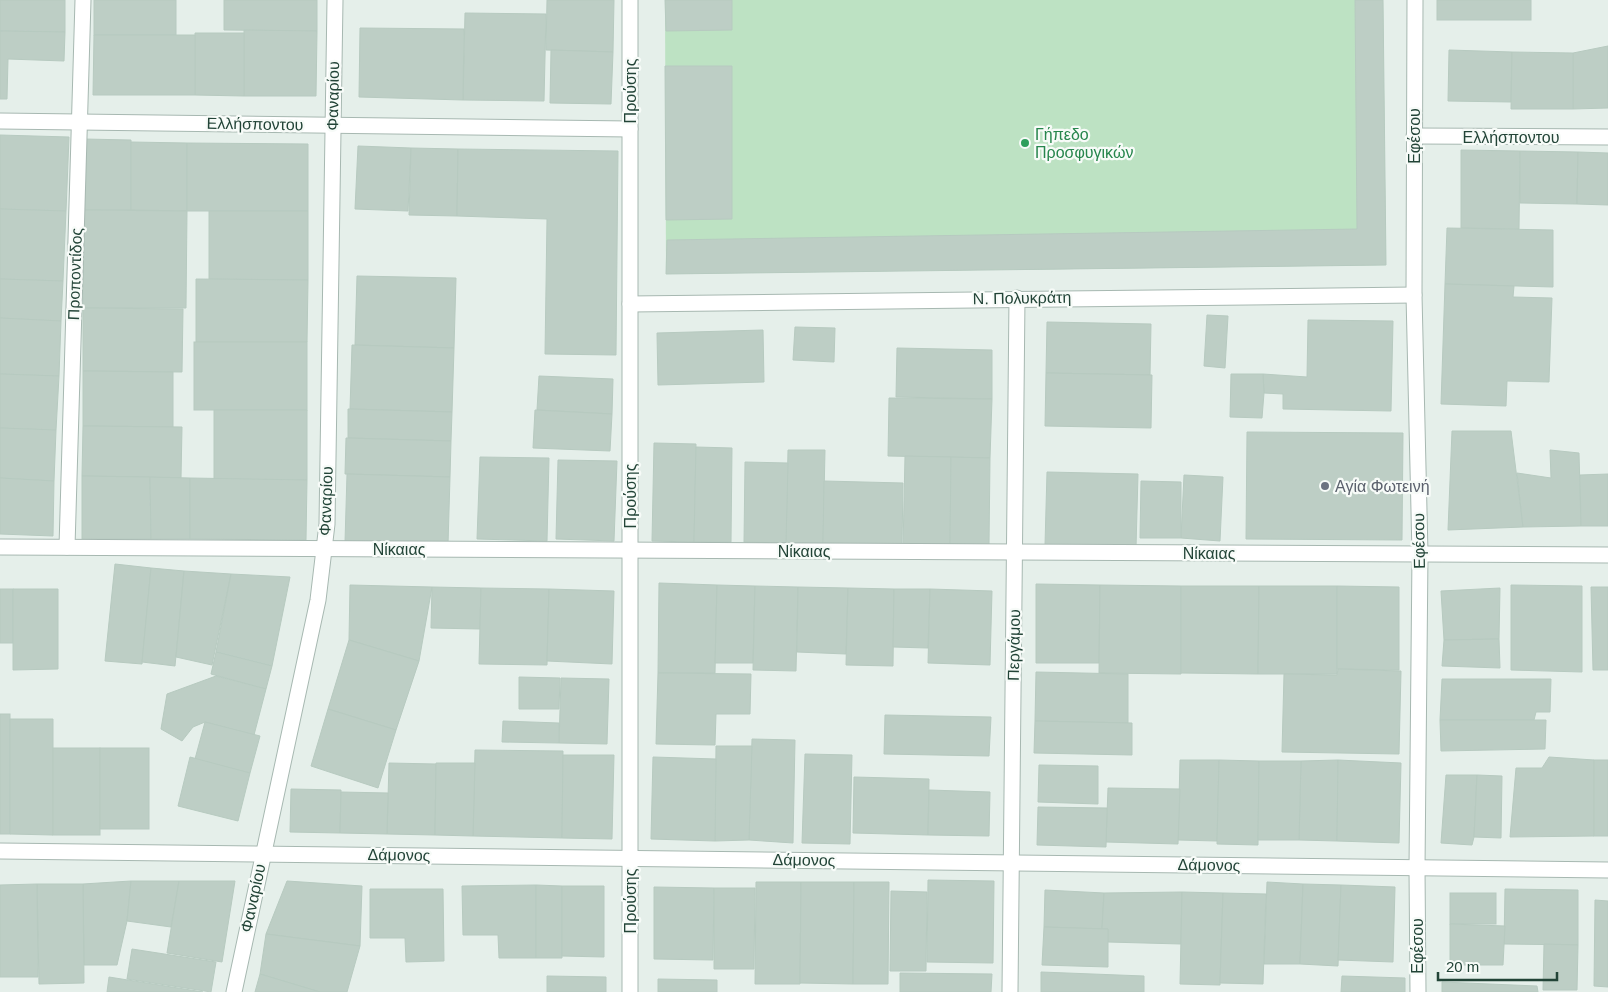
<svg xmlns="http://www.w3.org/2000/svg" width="1608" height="992" viewBox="0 0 1608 992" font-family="Arial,sans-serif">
<rect width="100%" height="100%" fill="#e5efea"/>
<!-- green -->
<path fill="#bde2c3" d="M665 0H1383L1386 265 666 274Z"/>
<!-- building -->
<g fill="#bdcec5" stroke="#b7cac0">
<path d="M0 0H65V32L0 31Z"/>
<rect x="94" y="0" width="82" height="35"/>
<path d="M224 0H317V31L224 30Z"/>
<path d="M547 0H614L613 52 546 50Z"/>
<path d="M665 0H732V30L666 31Z"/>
<path d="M1355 0H1383L1386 265 666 274 667 240 1357 229Z"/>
<rect x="1437" y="0" width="94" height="20"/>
<path d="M465 13 546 14 544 101 463 100Z"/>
<path d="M360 28 464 29 463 100 359 97Z"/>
<path d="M244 30 317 31 316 96H244Z"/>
<path d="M0 31 65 32 64 61 8 59 7 99H0Z"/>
<path d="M195 33H244V96L195 95Z"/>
<path d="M94 35H195V95H93Z"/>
<path d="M1608 46V108L1573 109V53Z"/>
<path d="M551 50 613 52 611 104 550 103Z"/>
<path d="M1449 50 1512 52 1511 102 1448 101Z"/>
<path d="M1512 52 1573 53V109H1511Z"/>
<path d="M665 66H732V219L666 220Z"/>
<path d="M0 135 69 137 66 211 0 209Z"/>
<path d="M84 139 131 140V210H84Z"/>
<path d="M131 142 187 143V211L131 210Z"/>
<path d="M187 143 308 144V211H187Z"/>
<path d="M358 146 411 148 408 211 355 209Z"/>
<path d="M411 148 458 149 457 216 409 215Z"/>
<path d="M458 149 618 151 616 355 545 354 547 219 457 216Z"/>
<path d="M1461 150 1520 151 1519 229 1461 228Z"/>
<path d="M1520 151 1578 152 1577 204 1520 203Z"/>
<path d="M1578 152 1608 153V205L1577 204Z"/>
<path d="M0 209 66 211 63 281 0 279Z"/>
<path d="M84 210 187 211 186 308H83Z"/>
<path d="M209 211H308V280L209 279Z"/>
<path d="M1447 228 1553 230V287L1445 284Z"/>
<path d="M357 276 456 278 454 348 355 345Z"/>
<path d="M0 279 63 281 61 321 0 318Z"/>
<path d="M196 279 308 280 307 342H196Z"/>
<path d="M1445 284 1514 286 1513 297 1552 298 1549 382 1507 381 1506 406 1441 404Z"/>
<path d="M83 308 183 309 182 372 83 371Z"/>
<path d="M1207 315 1228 316 1225 368 1204 366Z"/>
<path d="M0 318 61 321 59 376 0 374Z"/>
<path d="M1308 320 1393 321 1391 411 1283 409V394L1264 393 1263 374 1307 377Z"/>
<path d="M1047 322 1151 324 1150 375 1046 373Z"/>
<path d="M795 327 835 328 834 362 793 360Z"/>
<path d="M763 330 764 382 658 385 657 333Z"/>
<rect x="194" y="342" width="113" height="68"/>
<path d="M352 345 454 348 452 412 350 409Z"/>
<path d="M897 348 992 350V399L896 397Z"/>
<path d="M83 371 173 372V427L83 426Z"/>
<path d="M1046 373 1152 375 1151 428 1045 426Z"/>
<path d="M0 374 59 376 56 430 0 428Z"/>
<path d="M1231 374H1263L1264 393 1262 418 1230 417Z"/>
<path d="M539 376 613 379 612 414 537 410Z"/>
<path d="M889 398 992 399 990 458 888 456Z"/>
<path d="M348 409 452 412 451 441 348 438Z"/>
<path d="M214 410H307V480L214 479Z"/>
<path d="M535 410 612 414 610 451 533 448Z"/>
<path d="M83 426 182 427 181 478 82 476Z"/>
<path d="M0 428 56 430 54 481 0 478Z"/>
<path d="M1452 431H1511L1523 527 1448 530Z"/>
<path d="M1247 432 1403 433 1402 540 1246 539Z"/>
<path d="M346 438 451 441 450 477 345 474Z"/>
<path d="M654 443 696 444 694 542 652 541Z"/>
<path d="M696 447 732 448 731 542H694Z"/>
<path d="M788 450H825L823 543H786Z"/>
<path d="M1550 450 1579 453 1581 526 1523 527 1517 473 1551 478Z"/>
<path d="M905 456 951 457 950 549 903 548Z"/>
<path d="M480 457 549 458 547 541 477 539Z"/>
<path d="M951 457 990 458 989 545 950 544Z"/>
<path d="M558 460 617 461 614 541 556 539Z"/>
<path d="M745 462 788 463 786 543 744 542Z"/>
<path d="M1047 472 1138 474 1136 548 1045 545Z"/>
<path d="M347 474 450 477 448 545 345 542Z"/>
<path d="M1608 474V526H1581L1580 475Z"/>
<path d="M1184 475 1223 477 1220 541 1181 538Z"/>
<path d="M82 476 150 477 151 539H82Z"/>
<path d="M150 477 190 478V539H151Z"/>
<path d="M0 478 54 481 53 536 0 534Z"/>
<path d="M190 478 307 480 306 540 190 539Z"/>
<path d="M824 481 903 483 902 545 823 543Z"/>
<path d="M1141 481 1181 482V538H1140Z"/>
<path d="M115 564 151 568 142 664 105 661Z"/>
<path d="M151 568 184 571 175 666 142 662Z"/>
<path d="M184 571 231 574 212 665 176 657Z"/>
<path d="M231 574 290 577 272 666 216 652Z"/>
<path d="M659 583 717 585 715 673H658Z"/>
<path d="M1036 584 1100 585 1099 663H1036Z"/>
<path d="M350 585 432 587 419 661 349 640Z"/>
<path d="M717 585 755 586 753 663H715Z"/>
<path d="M1100 585 1181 586V674L1099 673Z"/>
<path d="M1511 585 1582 586V672L1511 670Z"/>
<path d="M755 586 798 587 796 671 753 670Z"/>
<path d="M1181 586H1259L1258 674 1181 673Z"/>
<path d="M1259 586H1337V674H1258Z"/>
<path d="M1337 586 1399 587V670L1337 669Z"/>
<path d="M432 587 481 588 480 629 431 628Z"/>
<path d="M798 587 848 588 846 654 797 652Z"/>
<path d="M1591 587H1608V670H1593Z"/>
<path d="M481 588 549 589 547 665 479 664Z"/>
<path d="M848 588 894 589 893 666 846 665Z"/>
<path d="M1500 588 1499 639 1444 640 1441 591Z"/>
<rect x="0" y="589" width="13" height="54"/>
<path d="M13 589H58V669L13 670Z"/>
<path d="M549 589 614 591 612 664 547 661Z"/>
<path d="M894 589H930L928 648 893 647Z"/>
<path d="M930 589 992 591 990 665 928 663Z"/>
<path d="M1499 639 1500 668 1442 666 1444 640Z"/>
<path d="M349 640 419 661 396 730 328 709Z"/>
<path d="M216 652 272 666 266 689 211 674Z"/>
<path d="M1338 669 1401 671 1399 754 1282 752 1284 674 1337 675Z"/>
<path d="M1036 672 1128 674V723L1035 721Z"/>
<path d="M658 673 751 674 750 714H716L715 745 656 744Z"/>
<path d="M216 676 266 689 254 735 205 722 193 727 182 741 161 729 167 694Z"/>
<path d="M519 677 560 678 559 709H519Z"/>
<path d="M561 678 609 679 607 744 559 743Z"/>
<path d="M1442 679H1551L1550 712H1536L1534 720H1440Z"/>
<path d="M328 709 396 730 378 788 311 766Z"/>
<rect x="0" y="714" width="10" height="120"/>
<path d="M885 715 991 717 989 756 884 754Z"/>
<path d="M10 719H53V835L10 834Z"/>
<path d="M1440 720H1546L1545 749 1441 751Z"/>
<path d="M503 721 559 723V743L502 742Z"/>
<path d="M1035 721 1132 723V755L1034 753Z"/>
<path d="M205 722 260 736 250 773 195 759Z"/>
<path d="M752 739 795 740 793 843 749 840Z"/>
<path d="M716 746H752L749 840 715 841Z"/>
<rect x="53" y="748" width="47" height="87"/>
<rect x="100" y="748" width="49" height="81"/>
<path d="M475 750 563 751 562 838 473 836Z"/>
<path d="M805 754 852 755 850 844 802 843Z"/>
<path d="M563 755H614L612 839 562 838Z"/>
<path d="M190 757 250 773 238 821 178 806Z"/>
<path d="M653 757 716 759 715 841 651 839Z"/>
<path d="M1549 757 1594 760V836L1510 837 1516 768H1542Z"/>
<path d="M1180 760H1219L1217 841 1178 840Z"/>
<path d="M1219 760 1259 761 1258 845 1217 844Z"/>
<path d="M1338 760 1337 841 1299 840 1301 761Z"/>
<path d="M1338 760 1401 763 1399 843 1337 841Z"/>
<rect x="1594" y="760" width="14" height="76"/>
<path d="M1259 761H1301L1299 840H1258Z"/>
<path d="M389 763 436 764 435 835 387 834Z"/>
<path d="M436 763H475L473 836 435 835Z"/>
<path d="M1039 765 1098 766V804L1038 802Z"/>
<path d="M1446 775H1477L1474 837 1472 845 1441 843Z"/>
<path d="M1477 775 1502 776 1501 838 1474 837Z"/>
<path d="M854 777 929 779 928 835 853 833Z"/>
<path d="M1108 788 1180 789 1178 844 1106 842Z"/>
<path d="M291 789 341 790 340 833 290 832Z"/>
<path d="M929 790 990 792 989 836 928 835Z"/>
<path d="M341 792 388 793 387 834 340 833Z"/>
<path d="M1038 807 1107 808 1106 847 1037 845Z"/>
<path d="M928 880 994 881 993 963 927 962Z"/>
<path d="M131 881 127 921 117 965H84L83 884Z"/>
<path d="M131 881H179L171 927 127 921Z"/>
<path d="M179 881H235L222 962 167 953Z"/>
<path d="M287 881 362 886 360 946 266 934Z"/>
<path d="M756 882H801L800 984H755Z"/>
<path d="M801 882H854L853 984 800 983Z"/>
<path d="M854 882H889L888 984H853Z"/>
<path d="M1267 882 1303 884 1300 964H1264Z"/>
<path d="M37 884H83L84 983 39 984Z"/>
<path d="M37 884 38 977H0V885Z"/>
<path d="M1303 884 1341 885 1338 966 1300 964Z"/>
<path d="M536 885V958H499L498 935H463L462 886Z"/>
<path d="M536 885 562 886V958H536Z"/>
<path d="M1341 885 1395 887 1393 962 1338 960Z"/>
<path d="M562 886H604V957L562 956Z"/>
<path d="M654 887 714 888 713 960 654 959Z"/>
<path d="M714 888H755L754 969H714Z"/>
<path d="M370 889H443L444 961 406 962 405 938H370Z"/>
<path d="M1505 889 1578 890V945L1504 944Z"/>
<path d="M1045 890 1104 893 1102 929 1044 927Z"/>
<path d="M891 891 927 892 926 971H890Z"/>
<path d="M1182 892 1181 944 1108 942V929H1102L1104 893Z"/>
<path d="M1182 892 1223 893 1220 985 1180 984Z"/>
<path d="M1223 893 1266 894 1263 984 1220 983Z"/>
<rect x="1450" y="893" width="46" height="31"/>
<path d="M1595 900 1608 901V987L1594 986Z"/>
<path d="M1450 924 1505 926 1503 965H1450Z"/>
<path d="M1044 927 1108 929V967L1042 965Z"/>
<path d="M266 934 360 946 347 992H320L260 974Z"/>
<path d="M1544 944 1578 945 1577 990H1543Z"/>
<path d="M132 949 216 962 211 992 127 979Z"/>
<path d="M1041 972 1144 976V992H1041Z"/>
<path d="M900 973 992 974 991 992H900Z"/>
<path d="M260 974 320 992H255Z"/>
<path d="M547 976 606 977V992H547Z"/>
<path d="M1342 976 1405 978V992H1341Z"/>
<path d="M109 977 203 992H107Z"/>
<path d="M658 979 717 980V992H658Z"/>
<path d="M1442 982 1537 986 1538 992H1442Z"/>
</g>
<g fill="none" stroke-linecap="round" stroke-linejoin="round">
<!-- minor casing -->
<g stroke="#a7b8b1" stroke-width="17">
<g id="minor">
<path d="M1415 0 1414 295 1420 554 1417 868 1418 992"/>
<path d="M0 121 630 129"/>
<path d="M1414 136 1608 137"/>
<path d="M630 304 1414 295"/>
<path d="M0 547 1608 555"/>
<path d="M67 547 83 0"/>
<path d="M0 851 1608 870"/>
<path d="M234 992 318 600 327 524 335 0"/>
<path d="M630 992V0"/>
<path d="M1010 992 1017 298"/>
</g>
</g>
<!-- minor -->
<use href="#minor" stroke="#fff" stroke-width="15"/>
</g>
<!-- markers -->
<circle fill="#2e9e5b" stroke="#f7fbf8" stroke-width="2" cx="1025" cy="143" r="5"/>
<circle fill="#6b7280" stroke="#f7fbf8" stroke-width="2" cx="1325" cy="486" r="5"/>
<g text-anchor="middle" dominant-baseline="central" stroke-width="4.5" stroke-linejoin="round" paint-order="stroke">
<!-- street labels -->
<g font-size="16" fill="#224437" stroke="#f7fbf8">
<text transform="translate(630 91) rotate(-90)">Προύσης</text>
<text transform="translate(333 96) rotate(-89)">Φαναρίου</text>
<text transform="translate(255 124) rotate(1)">Ελλήσποντου</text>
<text transform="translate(1414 136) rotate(-90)">Εφέσου</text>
<text x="1511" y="137">Ελλήσποντου</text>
<text transform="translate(75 274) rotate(-88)">Προποντίδος</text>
<text transform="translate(1022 298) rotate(-1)">Ν. Πολυκράτη</text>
<text transform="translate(630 496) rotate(-90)">Προύσης</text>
<text transform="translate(326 501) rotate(-88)">Φαναρίου</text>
<text transform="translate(1419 541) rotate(-91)">Εφέσου</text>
<text x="399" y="549">Νίκαιας</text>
<text x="804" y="551">Νίκαιας</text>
<text x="1209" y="553">Νίκαιας</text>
<text transform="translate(1014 645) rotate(-89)">Περγάμου</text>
<text transform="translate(399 855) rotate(1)">Δάμονος</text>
<text transform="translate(804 860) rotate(1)">Δάμονος</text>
<text transform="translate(1209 865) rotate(1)">Δάμονος</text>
<text transform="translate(253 898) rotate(-78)">Φαναρίου</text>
<text transform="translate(630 901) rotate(-90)">Προύσης</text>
<text transform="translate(1417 946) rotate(-90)">Εφέσου</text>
</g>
<!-- leisure labels -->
<g font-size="16" fill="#27864d" stroke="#f7fbf8" text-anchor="start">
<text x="1035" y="134">Γήπεδο<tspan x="1035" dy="18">Προσφυγικών</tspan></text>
</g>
<!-- worship labels -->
<g font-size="16" fill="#5b616d" stroke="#f7fbf8" text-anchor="start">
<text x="1335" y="486">Αγία Φωτεινή</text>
</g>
</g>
<!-- scale -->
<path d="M1438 972v8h119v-8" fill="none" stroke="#224437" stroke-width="2.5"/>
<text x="1446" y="972" font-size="15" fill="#224437" stroke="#f7fbf8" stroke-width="4" paint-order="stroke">20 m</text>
</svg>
